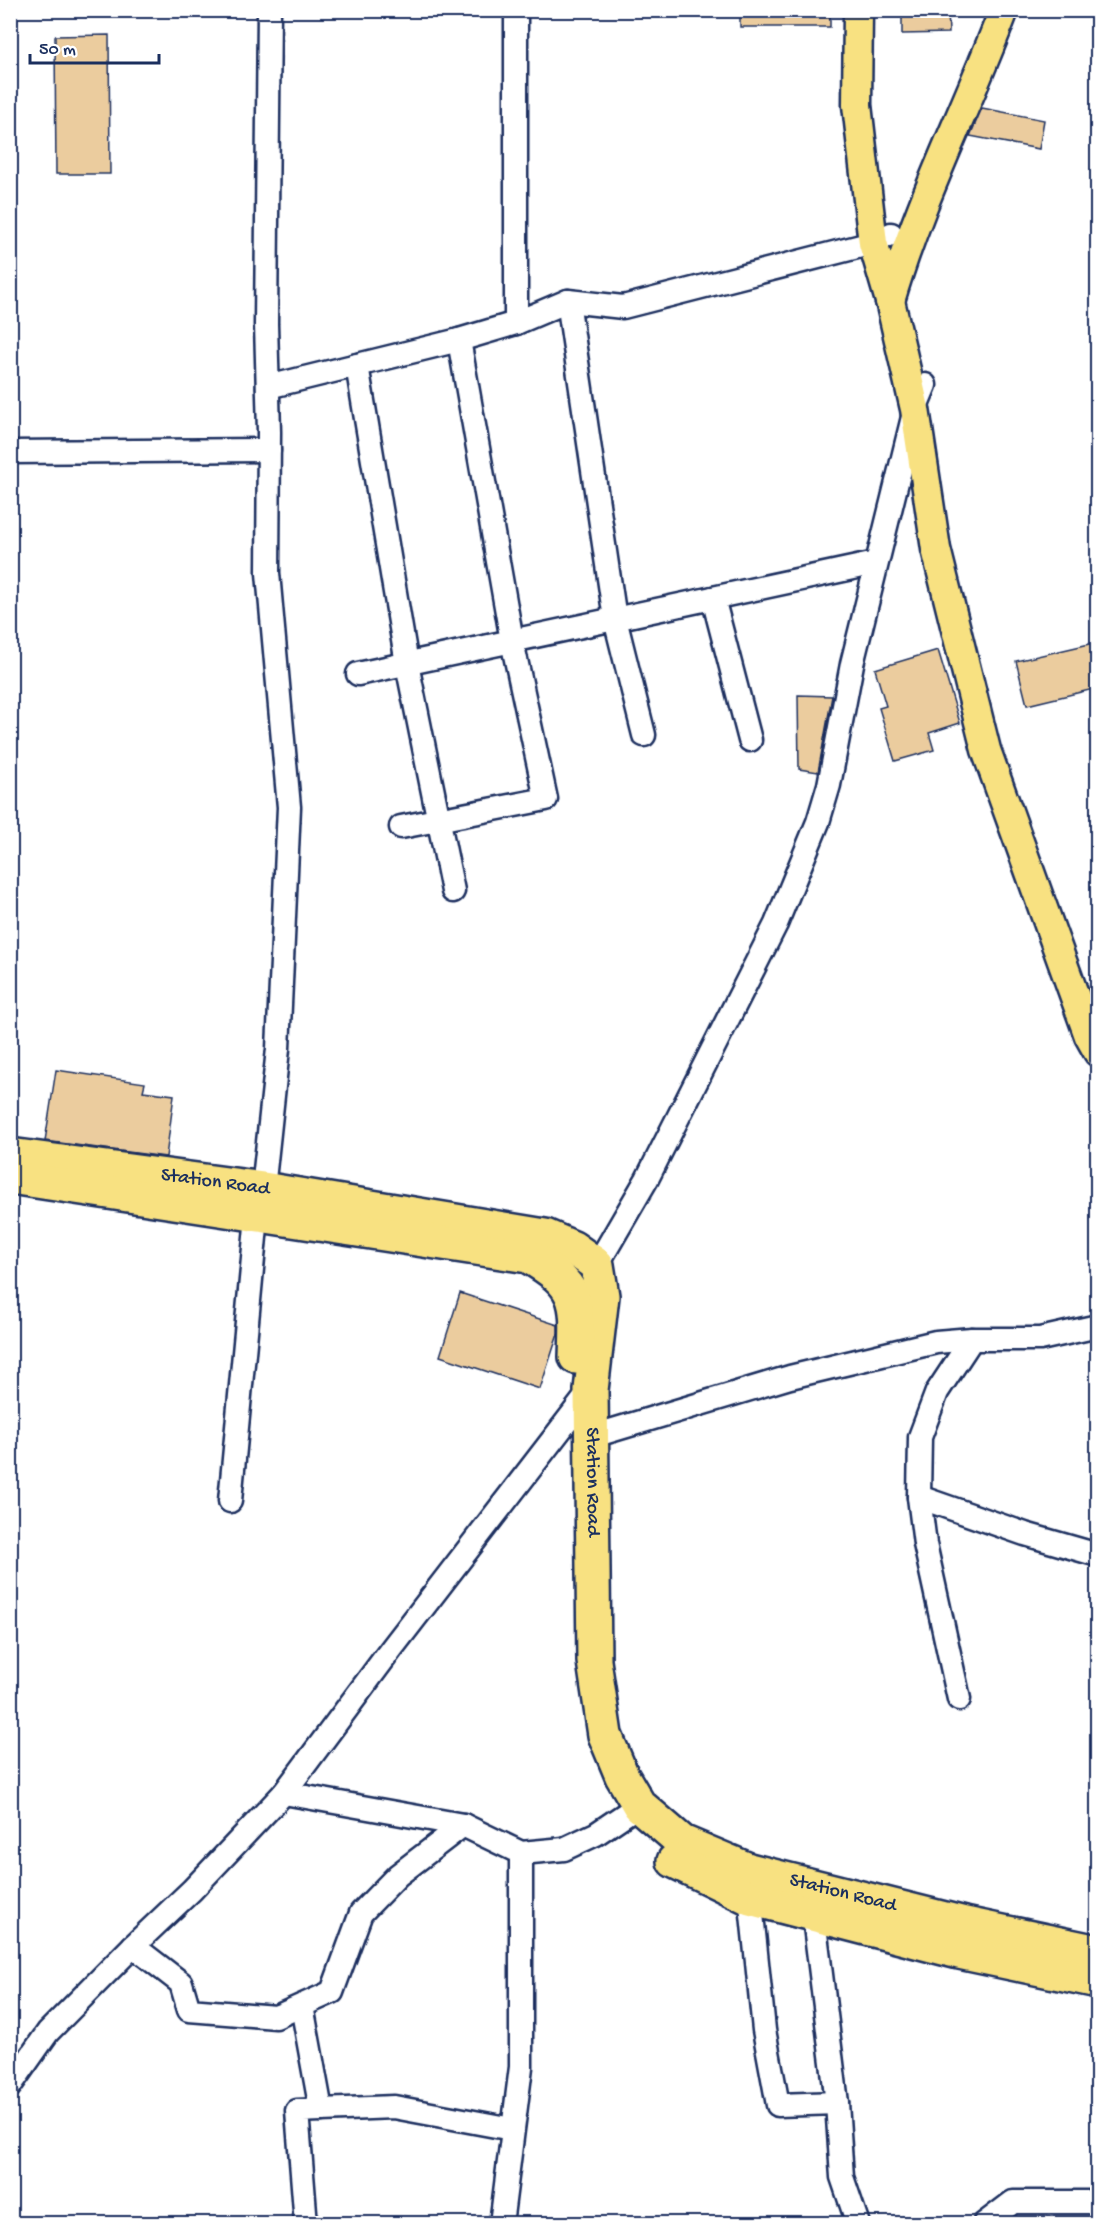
<svg xmlns="http://www.w3.org/2000/svg" width="1108" height="2234" viewBox="0 0 1108 2234" font-family="'Gochi Hand',sans-serif">
<rect width="100%" height="100%" fill="#fff"/>
<filter id="ink" filterUnits="userSpaceOnUse"><feTurbulence type="fractalNoise" baseFrequency=".0167" numOctaves="2"/><feDisplacementMap in="SourceGraphic" scale="12" xChannelSelector="R" yChannelSelector="G"/><feConvolveMatrix kernelMatrix="1 2 1 2 8 2 1 2 1" color-interpolation-filters="sRGB"/></filter>
<g filter="url(#ink)">
<!-- building -->
<g fill="#ebcc9e" stroke="#1b2f5e" stroke-width="1.5">
<rect x="740" y="10" width="90" height="17"/>
<path d="M902 10H948L949 33 902 34Z"/>
<path d="M109 35 110 174H56L55 36Z"/>
<path d="M982 108 1044 120 1039 149 970 136Z"/>
<path d="M1098 642V688L1027 705 1016 661Z"/>
<path d="M938 650 960 723 929 733 934 750 895 761 879 708 886 706 875 669Z"/>
<path d="M798 695 832 696 818 772 799 769Z"/>
<path d="M56 1070 145 1083 143 1091 174 1095 166 1157 45 1141Z"/>
<path d="M460 1293 558 1325V1334L540 1389 440 1356Z"/>
</g>
<g fill="none" stroke-linecap="round" stroke-linejoin="round">
<!-- minor casing -->
<g stroke="#1b2f5e" stroke-width="27">
<g id="minor">
<path d="M568 301 615 619 644 735"/>
<path d="M516 323V10"/>
<path d="M357 365 407 664 453 891"/>
<path d="M268 387 459 340 516 323 568 301 623 307 873 243 891 234"/>
<path d="M10 452 269 450"/>
<path d="M713 598 750 740"/>
<path d="M358 674 876 563"/>
<path d="M401 827 546 799 512 641 459 340"/>
<path d="M597 1265 647 1179 776 924 818 822 829 785 852 664 915 409 925 385"/>
<path d="M590 1437 790 1377 936 1342 972 1339H1040L1098 1326"/>
<path d="M919 1497 1025 1534 1098 1555"/>
<path d="M230 1501 257 1216 263 1189 278 1049 289 807 268 573 269 432 266 324 269 10"/>
<path d="M959 1699 925 1544 919 1497 920 1437 937 1392 972 1339"/>
<path d="M284 1793 463 1825 521 1853 564 1849 596 1834 639 1805"/>
<path d="M749 1885 764 2030 778 2105 837 2103"/>
<path d="M812 1902 837 2103 842 2177 858 2224"/>
<path d="M133 1946 181 1983 189 2010 276 2017 332 1992 361 1913 398 1875 463 1825"/>
<path d="M302 2006 321 2110"/>
<path d="M10 2086 48 2032 133 1946 192 1890 284 1793 392 1648 591 1390"/>
<path d="M306 2224 297 2111 394 2107 512 2129"/>
<path d="M501 2224 521 2067V1853"/>
<path d="M984 2224 1013 2202H1098"/>
</g>
</g>
<!-- major casing -->
<g stroke="#1b2f5e" stroke-width="33">
<g id="major">
<path d="M858 10 857 105 873 243 890 301 915 409 936 549 986 750 1089 1036 1098 1052"/>
<path d="M890 301C919 201 967 108 1004 10"/>
</g>
</g>
<!-- highway casing -->
<g stroke="#1b2f5e" stroke-width="38">
<g id="highway">
<path id="s1" d="M10 1155 263 1189 545 1236 573 1248 597 1265 602 1296 591 1390 594 1661 605 1735 622 1776 639 1805 682 1842 749 1870 965 1924 1098 1952"/>
<path d="M10 1177 528 1256C580 1286 578 1300 576 1357"/>
<path d="M674 1861 750 1898 959 1952 1098 1981"/>
</g>
</g>
<!-- minor -->
<use href="#minor" stroke="#fff" stroke-width="22"/>
<!-- major -->
<use href="#major" stroke="#f8e181" stroke-width="28"/>
<!-- highway -->
<use href="#highway" stroke="#f8e181" stroke-width="33"/>
</g>
</g>
<g text-anchor="middle" dominant-baseline="central" stroke-width="4.5" stroke-linejoin="round" paint-order="stroke">
<!-- street labels -->
<g font-size="20" fill="#1b2f5e" stroke="#fff">
<text stroke="none"><textPath href="#s1" startOffset="207">Station Road</textPath></text>
<text stroke="none"><textPath href="#s1" startOffset="819">Station Road</textPath></text>
<text stroke="none"><textPath href="#s1" startOffset="1377">Station Road</textPath></text>
</g>
</g>
<!-- margin -->
<rect width="1108" height="2234" fill="none" stroke="#fff" stroke-width="36"/>
<rect x="18" y="18" width="1072" height="2198" fill="none" stroke="#1b2f5e" stroke-width="2" filter="url(#ink)"/>
<!-- scale -->
<path d="M30 54v9h129v-9" fill="none" stroke="#1b2f5e" stroke-width="3"/>
<text x="39" y="54" font-size="18" fill="#1b2f5e" stroke="#ffffff" stroke-width="4.5" paint-order="stroke">50 m</text>
</svg>
